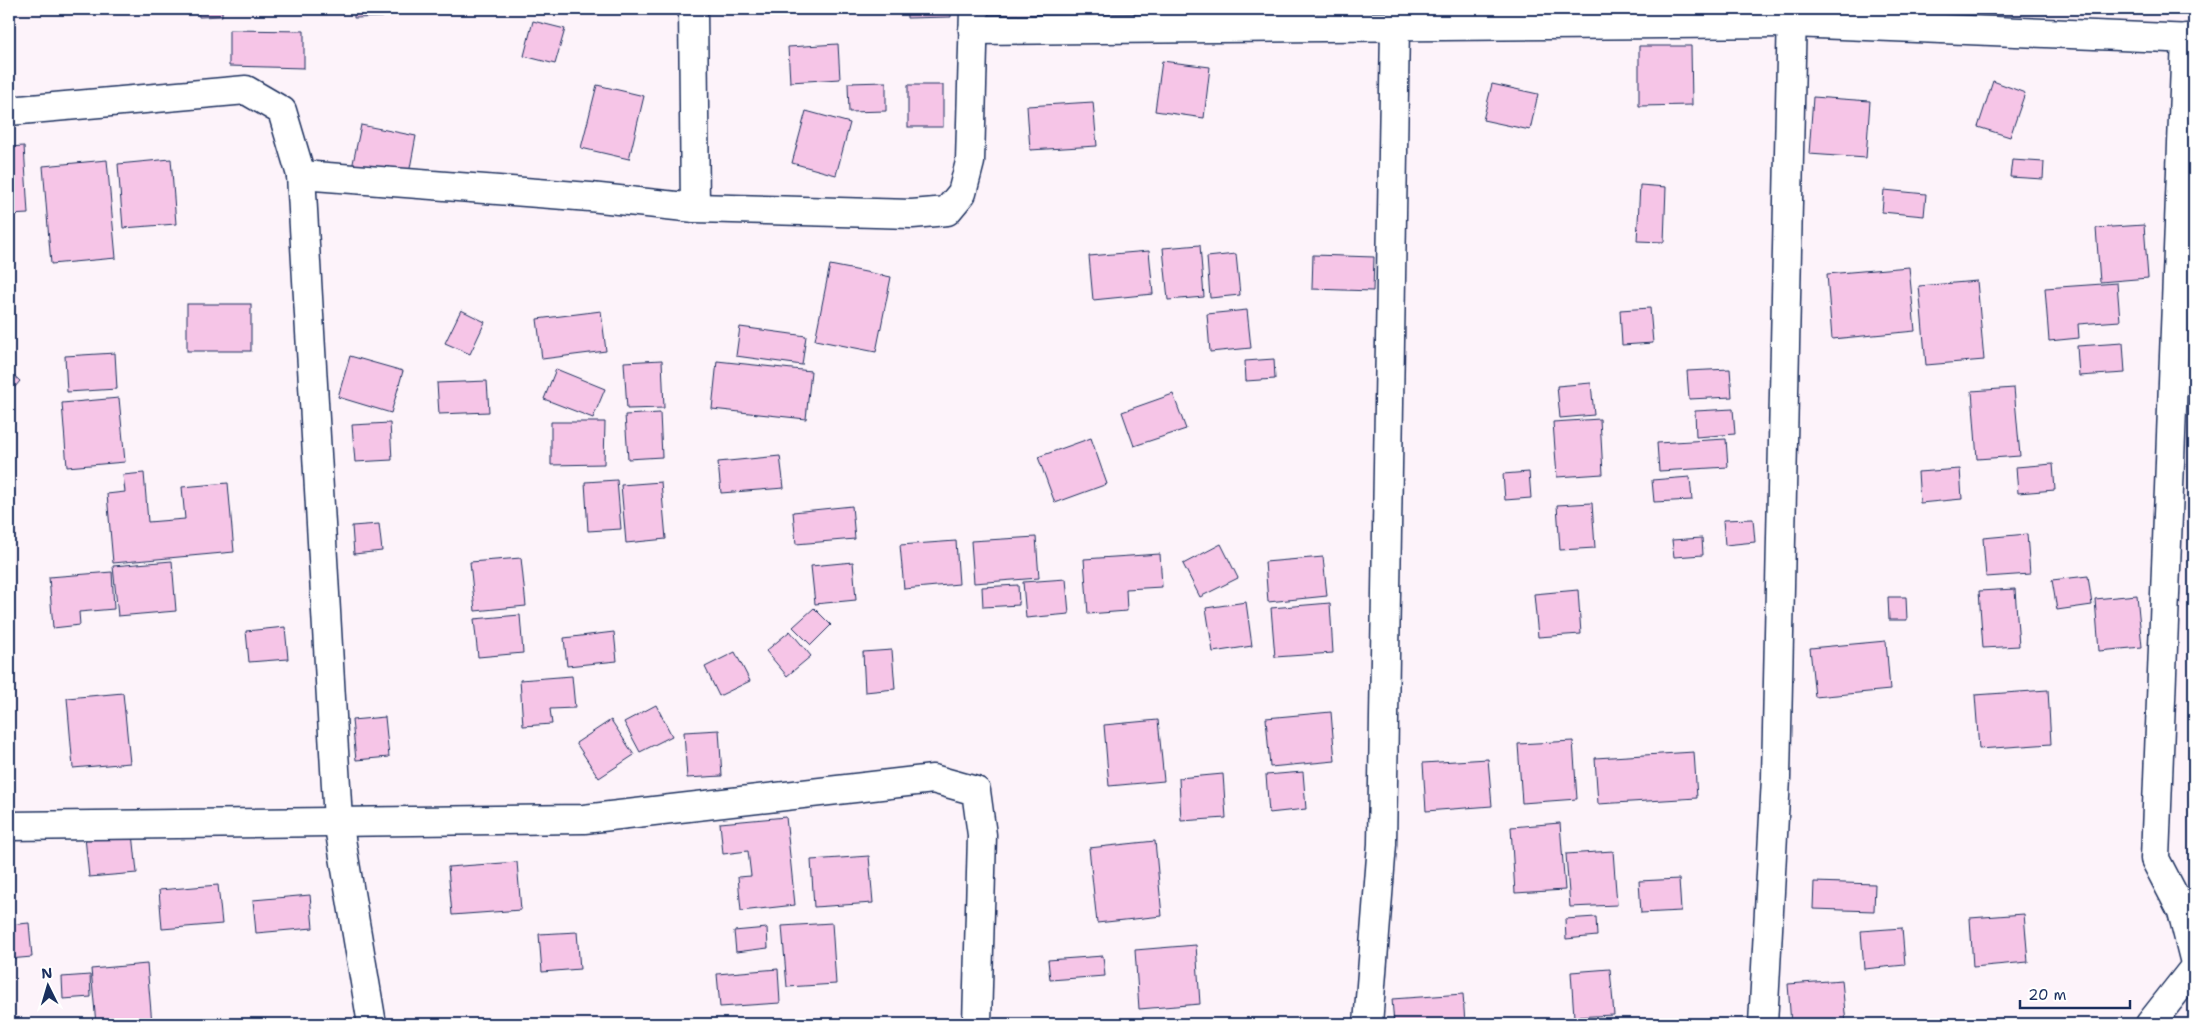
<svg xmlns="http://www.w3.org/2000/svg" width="2203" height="1033" viewBox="0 0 2203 1033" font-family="'Shantell Sans',sans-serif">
<rect width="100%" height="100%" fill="#fdf3fa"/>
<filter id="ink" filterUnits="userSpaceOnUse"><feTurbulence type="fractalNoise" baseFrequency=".02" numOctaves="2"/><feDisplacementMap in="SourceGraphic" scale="10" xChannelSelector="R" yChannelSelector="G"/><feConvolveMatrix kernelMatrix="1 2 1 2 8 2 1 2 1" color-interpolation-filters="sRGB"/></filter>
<g filter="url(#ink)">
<!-- building -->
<g fill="#f6c5e7" stroke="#1b2f5e">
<path d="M198 9H222V16L199 17Z"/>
<path d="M354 9H382L383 17 354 18Z"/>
<path d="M907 9H951V17L907 18Z"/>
<path d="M1429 9H1467V11L1429 14Z"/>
<path d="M1542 9H1571V13L1542 15Z"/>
<path d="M1881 9H1918L1919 15 1882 18Z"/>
<path d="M533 21 565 29 555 64 524 56Z"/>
<path d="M229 30 304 31V68L229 66Z"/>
<path d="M838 44 840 79 790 82 788 47Z"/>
<path d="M1639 46H1691L1692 105 1639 106Z"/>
<path d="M1162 61 1210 67 1204 118 1155 111Z"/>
<path d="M1993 81 2025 93 2010 137 1978 127Z"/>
<path d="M886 82V111L849 112 848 83Z"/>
<path d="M1492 84 1538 94 1530 130 1483 120Z"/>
<path d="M597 85 644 96 629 159 581 148Z"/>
<rect x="908" y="85" width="35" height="42"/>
<path d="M1813 97 1870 101 1866 158 1809 154Z"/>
<path d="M1093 102 1097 146 1030 150 1027 106Z"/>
<path d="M806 111 850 123 836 175 792 163Z"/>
<path d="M361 125 416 136 408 179 352 168Z"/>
<path d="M24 146 28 214 9 215V147Z"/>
<path d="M171 159 176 224 123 228 118 164Z"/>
<path d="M107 160 116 258 51 264 43 166Z"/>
<path d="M2012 160 2044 162 2043 179 2010 177Z"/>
<path d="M1640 185 1666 187 1664 242 1637 241Z"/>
<path d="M1884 190 1926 194 1924 216 1882 212Z"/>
<path d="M2144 225 2148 278 2100 282 2096 228Z"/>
<path d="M1200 245 1204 297 1168 300 1163 248Z"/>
<path d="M1149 251 1153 294 1093 300 1089 256Z"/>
<path d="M1236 254 1240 295 1210 298 1207 257Z"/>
<path d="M1313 255 1374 257 1373 291 1312 289Z"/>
<path d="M830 265 891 277 876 352 815 340Z"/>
<path d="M1909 267 1915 331 1832 339 1827 274Z"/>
<path d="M1977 281 1984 360 1926 365 1919 286Z"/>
<path d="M2117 283 2120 321 2078 324 2079 338 2049 341 2045 288Z"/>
<rect x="187" y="304" width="64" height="47"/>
<path d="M1650 308 1653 343 1622 345 1620 310Z"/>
<path d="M461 310 485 322 470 354 445 343Z"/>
<path d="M1247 310 1251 348 1210 352 1207 314Z"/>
<path d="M601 311 606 351 542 359 537 319Z"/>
<path d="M740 327 806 336 802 365 736 356Z"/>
<path d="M2123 343 2125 373 2079 376 2077 346Z"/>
<path d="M115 353 117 389 67 392 65 356Z"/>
<path d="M350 356 403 371 391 413 338 397Z"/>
<path d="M1274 359 1275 379 1246 381 1245 361Z"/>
<path d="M662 360 664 408 627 409 624 362Z"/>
<path d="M717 361 811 371 806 419 712 409Z"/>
<path d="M556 369 605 389 593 418 544 399Z"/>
<path d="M1730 369 1732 397 1689 399 1687 371Z"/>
<path d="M9 371 20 381 9 394Z"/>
<path d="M487 381 489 412 439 414 437 383Z"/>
<path d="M1591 383 1594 415 1560 418 1557 386Z"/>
<path d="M2014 388 2020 456 1977 459 1972 391Z"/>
<path d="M1173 394 1186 429 1134 446 1122 412Z"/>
<path d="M119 398 125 462 67 467 62 403Z"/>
<path d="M1733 409 1735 434 1696 437 1695 411Z"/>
<path d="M660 413 662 457 628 459 625 415Z"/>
<path d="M1600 419 1603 474 1557 477 1553 422Z"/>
<path d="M551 422H605L604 464 551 465Z"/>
<path d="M390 423 392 460 355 462 352 425Z"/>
<path d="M1091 438 1107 484 1055 503 1038 457Z"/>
<path d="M1726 439 1728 467 1659 471 1657 443Z"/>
<path d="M780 456 784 488 721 493 718 462Z"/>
<path d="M2053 464 2055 490 2018 493 2016 467Z"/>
<path d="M1960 469 1962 499 1920 503 1918 472Z"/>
<path d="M1529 472 1531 498 1505 500 1503 474Z"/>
<path d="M144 473 148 522 185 519 182 487 228 483 234 552 113 563 107 494 125 492 123 475Z"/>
<path d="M1690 477 1692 500 1654 502 1652 480Z"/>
<path d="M617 480 621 529 588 531 585 482Z"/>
<path d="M661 482 666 539 626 543 621 485Z"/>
<path d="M1592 503 1595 548 1560 550 1557 505Z"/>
<path d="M852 506 855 539 796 544 793 512Z"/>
<path d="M1753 519 1755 542 1725 545 1723 520Z"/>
<path d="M379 524 382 551 354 554 352 526Z"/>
<path d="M2027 534 2030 574 1986 577 1983 538Z"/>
<path d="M1036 537 1039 578 974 583 971 541Z"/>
<path d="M1702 538 1703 555 1674 557 1672 540Z"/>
<path d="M956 541 959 584 904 589 900 545Z"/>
<path d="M1221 544 1238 578 1200 597 1183 564Z"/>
<path d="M1160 554 1162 587 1126 589 1127 611 1088 614 1084 559Z"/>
<path d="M1323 557 1327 596 1268 602 1265 562Z"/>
<path d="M521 558 526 606 475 611 470 562Z"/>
<path d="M172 561 176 611 118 616 113 566Z"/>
<path d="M853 562 856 600 815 604 811 566Z"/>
<path d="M112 572 114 609 79 612 80 625 53 628 49 577Z"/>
<path d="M2088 576 2092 605 2057 610 2052 580Z"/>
<path d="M1066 579 1069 614 1026 618 1023 582Z"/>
<path d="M1018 585 1019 605 983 607 982 587Z"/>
<path d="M2015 589 2019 646 1983 648 1979 591Z"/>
<path d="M1578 590 1581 634 1538 637 1534 594Z"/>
<path d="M2137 595 2142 647 2099 651 2095 599Z"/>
<path d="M1888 597H1906L1907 620H1889Z"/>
<path d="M1246 602 1252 646 1213 652 1206 608Z"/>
<path d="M1330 603 1333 653 1275 657 1271 608Z"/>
<path d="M814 608 831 625 811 645 793 627Z"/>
<path d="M520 615 523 653 478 657 474 619Z"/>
<path d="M285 627 288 659 249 662 246 631Z"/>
<path d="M790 631 811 656 787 676 766 651Z"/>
<path d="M614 632 617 661 567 666 564 638Z"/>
<path d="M1886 641 1890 690 1815 697 1810 648Z"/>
<path d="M892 650 895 689 865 692 863 652Z"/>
<path d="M735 652 750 681 719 696 705 667Z"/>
<path d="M572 676 575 708 550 709 552 724 523 726 520 680Z"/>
<path d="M2048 690 2051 744 1979 749 1975 695Z"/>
<path d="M123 693 130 763 73 768 67 698Z"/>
<path d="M656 705 672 736 640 752 624 722Z"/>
<path d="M1331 712 1335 761 1270 767 1266 718Z"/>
<path d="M385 717 389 757 356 760 352 720Z"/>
<path d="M611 720 634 755 599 778 576 743Z"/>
<path d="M1158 720 1164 781 1109 786 1104 725Z"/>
<path d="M719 730 722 776 687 778 684 732Z"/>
<path d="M1573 741 1577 799 1522 803 1518 744Z"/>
<path d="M1694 752 1697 798 1598 804 1595 758Z"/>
<path d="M1488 759 1492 806 1426 811 1423 763Z"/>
<path d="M1303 772 1306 809 1269 813 1266 775Z"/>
<path d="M1223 774 1226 818 1181 821 1179 778Z"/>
<path d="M786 817 795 905 741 911 738 877 751 876 748 851 723 854 720 823Z"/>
<path d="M1560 823 1565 890 1515 893 1511 827Z"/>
<path d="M133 833 137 873 89 877 85 837Z"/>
<path d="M1155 841 1162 916 1097 923 1089 848Z"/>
<path d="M1613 851 1617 905 1570 907 1566 854Z"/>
<path d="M869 856 873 903 814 907 811 860Z"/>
<path d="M517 862 521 910 452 915 448 867Z"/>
<path d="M1679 879 1681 911 1641 913 1639 881Z"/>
<path d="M1814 882 1875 884 1874 911 1813 909Z"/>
<path d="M218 885 222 924 162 929 159 890Z"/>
<path d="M310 895 313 928 256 933 253 900Z"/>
<path d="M2024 914 2028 962 1973 967 1970 918Z"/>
<path d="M1596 917 1597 936 1566 939 1565 919Z"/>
<path d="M29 923 32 957 9 959V925Z"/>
<path d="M832 923 836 984 787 987 782 926Z"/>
<path d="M767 928 768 948 736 952 734 931Z"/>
<path d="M1902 928 1905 965 1864 969 1861 931Z"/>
<path d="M577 932 580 969 542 972 539 934Z"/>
<path d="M1196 945 1200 1004 1139 1009 1135 950Z"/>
<path d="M1103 956 1105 976 1050 980 1048 960Z"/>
<path d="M147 964 152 1024H96L91 969Z"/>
<path d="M778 969 780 1003 720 1007 717 974Z"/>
<path d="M1610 969 1614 1015 1574 1017 1571 972Z"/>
<path d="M90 975 91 997 63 999 62 977Z"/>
<path d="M1842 980 1846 1024H1791L1788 984Z"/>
<path d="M1463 994 1465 1024H1394L1392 999Z"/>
</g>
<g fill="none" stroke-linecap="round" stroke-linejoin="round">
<!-- street casing -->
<g stroke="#1b2f5e" stroke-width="31">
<g id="street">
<path d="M693 9 695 208"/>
<path d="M973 30 1792 23 2194 39"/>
<path d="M2186 38 2155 859 2182 911 2194 959"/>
<path d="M9 111 246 90 282 111 301 175 338 821 372 1024"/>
<path d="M301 175 590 197 695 208 912 214 947 211 962 193 970 162 974 9"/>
<path d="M9 826 584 819 933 779 976 791 982 835 977 1024"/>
<path d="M1368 1024 1382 844 1395 26"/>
<path d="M1763 1024 1776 778 1792 9"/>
<path d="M2150 1024 2194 968"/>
</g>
</g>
<!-- street -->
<use href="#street" stroke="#fff" stroke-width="28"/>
</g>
</g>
<!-- margin -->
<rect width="2203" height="1033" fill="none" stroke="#fff" stroke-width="30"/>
<rect x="15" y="15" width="2173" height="1003" fill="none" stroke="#1b2f5e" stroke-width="2" filter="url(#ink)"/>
<!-- north arrow -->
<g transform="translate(48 986) rotate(355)" stroke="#ffffff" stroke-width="4" paint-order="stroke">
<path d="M0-4L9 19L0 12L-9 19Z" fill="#1b2f5e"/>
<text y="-8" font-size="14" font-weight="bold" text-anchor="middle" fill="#1b2f5e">N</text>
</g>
<!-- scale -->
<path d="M2020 1000v8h110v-8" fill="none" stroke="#1b2f5e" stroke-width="2.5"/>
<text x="2028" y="1000" font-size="15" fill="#1b2f5e" stroke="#ffffff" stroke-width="4" paint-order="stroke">20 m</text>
</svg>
